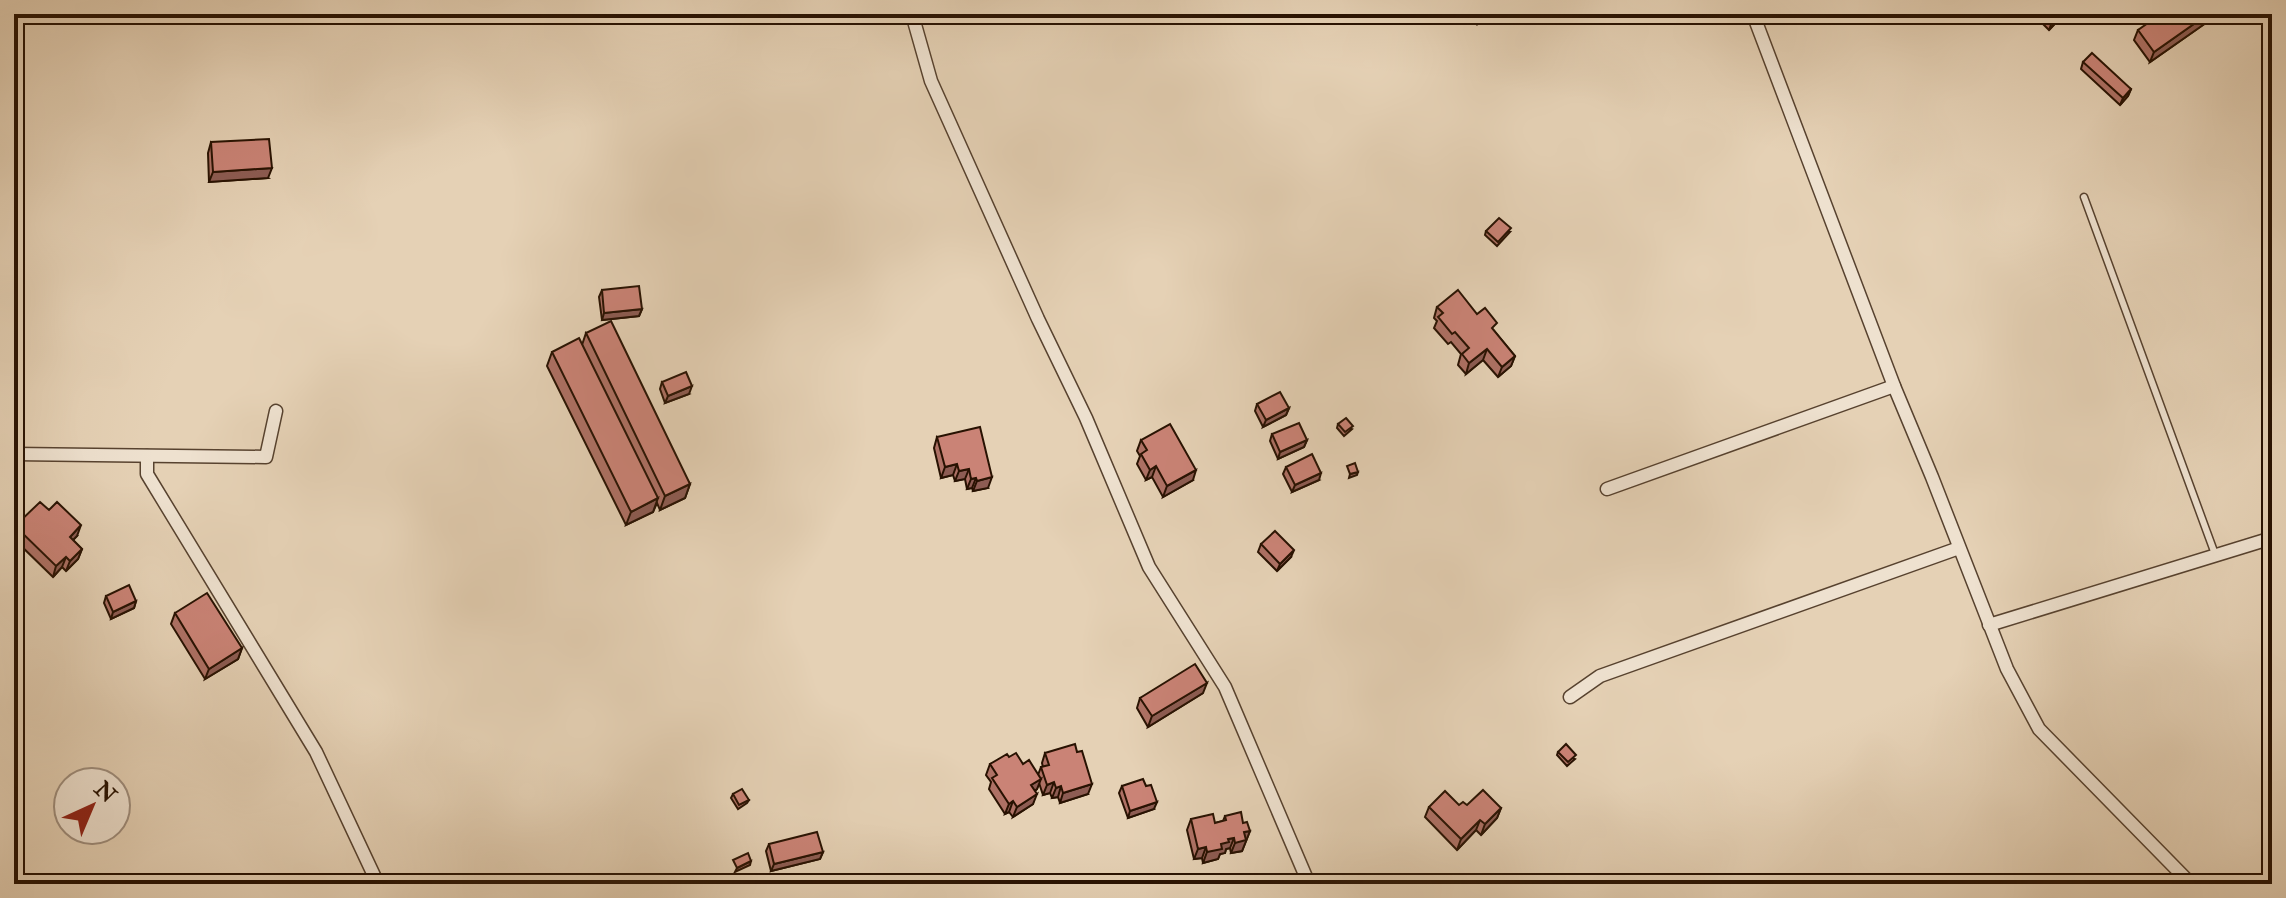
<svg xmlns="http://www.w3.org/2000/svg" width="2286" height="898" viewBox="0 0 2286 898" font-family="'IM FELL Double Pica',serif">
<rect width="100%" height="100%" fill="#e5d1b5"/>
<filter id="stains"><feTurbulence type="fractalNoise" baseFrequency=".0025" numOctaves="4"/><feColorMatrix values="0 0 0 0 .2 0 0 0 0 .09 0 0 0 0 .02 0 0 0 .5 -.17"/></filter>
<radialGradient id="worn" r=".72"><stop offset=".6" stop-color="#630" stop-opacity="0"/><stop offset="1" stop-color="#630" stop-opacity=".3"/></radialGradient>
<g fill="none" stroke-linecap="round" stroke-linejoin="round">
<!-- lane casing -->
<g stroke="#57422f" stroke-width="9">
<path id="lane" d="M2084 197 2215 554"/>
</g>
<!-- street casing -->
<g stroke="#57422f" stroke-width="15">
<g id="street">
<path d="M912 14 931 81 1038 319 1086 418 1149 567 1225 687 1309 884"/>
<path d="M1753 14 1894 386 1932 477 2007 669 2039 729 2191 884"/>
<path d="M14 454 266 457 276 411"/>
<path d="M147 456V474L316 752 378 884"/>
<path d="M1607 489 1894 386"/>
<path d="M1989 625 2272 538"/>
<path d="M1570 697 1600 676 1959 548"/>
</g>
</g>
<!-- lane -->
<use href="#lane" stroke="#eee1cf" stroke-width="6"/>
<!-- street -->
<use href="#street" stroke="#eee1cf" stroke-width="12"/>
</g>
<!-- wall -->
<g fill="#ae7165" stroke="#281202" stroke-width="2">
<path d="M1473 14H1499L1478 24Z"/>
<path d="M2033 14H2064L2049 30Z"/>
<path d="M2213 18 2150 62 2134 40 2138 30Z"/>
<path d="M2083 62 2131 89 2128 96 2120 105 2081 69Z"/>
<path d="M211 142 268 178 209 182 208 153Z"/>
<path d="M1486 231 1510 232 1497 246 1485 235Z"/>
<path d="M602 290 642 309 639 316 602 320 599 297Z"/>
<path d="M1437 307 1477 314 1494 331 1515 356 1511 366 1498 377 1483 360 1466 374 1458 365 1461 354 1451 342 1448 344 1434 328 1437 321 1434 318Z"/>
<path d="M586 333 690 484 685 498 660 510 657 503 653 512 626 525 547 366 552 352 582 345Z"/>
<path d="M662 382 689 394 665 403 660 389Z"/>
<path d="M1257 404 1289 408 1286 415 1263 427 1255 411Z"/>
<path d="M1338 424 1352 429 1344 436 1337 428Z"/>
<path d="M1272 434 1307 440 1304 447 1278 459 1270 441Z"/>
<path d="M937 437 988 488 973 491 972 488 967 489 965 479 955 481 953 475 941 478 934 448Z"/>
<path d="M1141 440 1193 480 1163 497 1152 477 1146 480 1137 464 1140 456 1137 451Z"/>
<path d="M1286 467 1319 480 1292 492 1283 474Z"/>
<path d="M15 526 77 536 73 540 82 549 78 559 66 571 62 567 53 577 14 539Z"/>
<path d="M1261 544 1291 557 1277 571 1258 552Z"/>
<path d="M106 596 136 601 134 608 111 619 104 603Z"/>
<path d="M175 613 242 648 238 659 205 679 171 624Z"/>
<path d="M1203 693 1148 727 1137 708 1140 698Z"/>
<path d="M1558 752 1575 759 1567 766 1557 755Z"/>
<path d="M1045 753 1088 794 1060 803 1058 797 1052 798 1050 793 1043 795 1039 783 1037 789 1035 791 1033 804 1013 817 1009 812 1005 814 989 789 991 782 986 775 990 764 1009 757 1023 764 1038 775 1041 767H1043L1042 763Z"/>
<path d="M1122 786 1154 809 1128 818 1119 793Z"/>
<path d="M733 794 749 800 747 803 738 809 731 798Z"/>
<path d="M1467 805 1501 808 1497 818 1481 835 1476 830 1457 850 1425 817 1429 807Z"/>
<path d="M1225 816 1243 823 1250 831 1242 851 1231 853 1230 848 1226 849 1225 853 1220 854 1218 859 1203 863 1202 858 1194 859 1187 830 1191 819 1215 823 1223 821Z"/>
<path d="M769 844 823 852 820 859 771 871 766 851Z"/>
</g>
<!-- shaded-wall -->
<g fill="#8d5c53" stroke="#281202" stroke-width="2">
<path d="M1482 14H1499L1478 24Z"/>
<path d="M2058 14H2064L2049 30 2053 19Z"/>
<path d="M2208 14H2214L2213 18 2150 62 2154 52Z"/>
<path d="M2131 89 2128 96 2120 105 2123 98Z"/>
<path d="M272 168 268 178 209 182 213 172Z"/>
<path d="M642 309 639 316 602 320 604 313Z"/>
<path d="M1487 349 1483 360 1466 374 1469 363Z"/>
<path d="M1515 356 1511 366 1498 377 1502 367Z"/>
<path d="M692 386 689 394 665 403 668 396Z"/>
<path d="M1289 408 1286 415 1263 427 1266 420Z"/>
<path d="M1307 440 1304 447 1278 459 1280 452Z"/>
<path d="M957 464 953 475 941 478 945 467Z"/>
<path d="M1156 466 1152 477 1146 480 1150 470Z"/>
<path d="M969 469 965 479 955 481 959 471Z"/>
<path d="M1196 470 1193 480 1163 497 1167 486Z"/>
<path d="M1358 472 1357 475 1349 478 1350 474Z"/>
<path d="M1321 473 1319 480 1292 492 1295 485Z"/>
<path d="M992 477 988 488 973 491 977 481Z"/>
<path d="M976 478 972 488 967 489 971 479Z"/>
<path d="M690 484 685 498 660 510 665 496Z"/>
<path d="M658 498 653 512 626 525 631 512Z"/>
<path d="M81 525 77 536 66 547 70 537Z"/>
<path d="M82 549 78 559 66 571 70 561Z"/>
<path d="M1294 550 1291 557 1277 571 1280 564Z"/>
<path d="M66 557 62 567 53 577 56 566Z"/>
<path d="M136 601 134 608 111 619 113 612Z"/>
<path d="M242 648 238 659 205 679 209 669Z"/>
<path d="M1207 683 1203 693 1148 727 1152 716Z"/>
<path d="M1041 779 1037 789 1027 796 1031 785Z"/>
<path d="M1054 782 1050 793 1043 795 1047 785Z"/>
<path d="M1092 784 1088 794 1060 803 1063 793Z"/>
<path d="M1061 786 1058 797 1052 798 1056 788Z"/>
<path d="M1037 794 1033 804 1013 817 1017 807Z"/>
<path d="M1013 801 1009 812 1005 814 1009 804Z"/>
<path d="M1157 802 1154 809 1128 818 1130 811Z"/>
<path d="M1501 808 1497 818 1481 835 1485 824Z"/>
<path d="M1480 820 1476 830 1457 850 1461 839Z"/>
<path d="M1250 831 1242 851 1231 853 1235 843 1244 832Z"/>
<path d="M1234 838 1230 848 1226 849 1225 853 1220 854 1218 859 1203 863 1207 852 1228 839Z"/>
<path d="M1206 847 1202 858 1194 859 1198 849Z"/>
<path d="M823 852 820 859 771 871 774 864Z"/>
<path d="M751 861 750 865 735 872 737 868Z"/>
</g>
<!-- building -->
<g fill="#ca8376" stroke="#281202" stroke-width="2">
<path d="M2048 14H2058L2053 19Z"/>
<path d="M2161 14H2208L2154 52 2138 30Z"/>
<path d="M2092 53 2131 89 2123 98 2083 62Z"/>
<path d="M269 139 272 168 213 172 211 142Z"/>
<path d="M1499 218 1511 228 1498 242 1486 231Z"/>
<path d="M639 286 642 309 604 313 602 290Z"/>
<path d="M1458 290 1477 314 1485 308 1497 323 1492 328 1515 356 1502 367 1487 349 1469 363 1462 354 1469 348 1455 332 1452 334 1438 317 1443 313 1437 307Z"/>
<path d="M611 321 690 484 665 496 586 333Z"/>
<path d="M579 338 658 498 631 512 552 352Z"/>
<path d="M686 372 692 386 668 396 662 382Z"/>
<path d="M1280 392 1289 408 1266 420 1257 404Z"/>
<path d="M1346 418 1353 426 1345 432 1338 424Z"/>
<path d="M1299 423 1307 440 1280 452 1272 434Z"/>
<path d="M1170 424 1196 470 1167 486 1156 466 1150 470 1141 454 1147 450 1141 440Z"/>
<path d="M980 427 992 477 977 481 976 478 971 479 969 469 959 471 957 464 945 467 937 437Z"/>
<path d="M1312 454 1321 473 1295 485 1286 467Z"/>
<path d="M1355 463 1358 472 1350 474 1347 466Z"/>
<path d="M40 502 49 510 57 502 81 525 70 537 82 549 70 561 66 557 56 566 15 526Z"/>
<path d="M1275 531 1294 550 1280 564 1261 544Z"/>
<path d="M129 585 136 601 113 612 106 596Z"/>
<path d="M207 593 242 648 209 669 175 613Z"/>
<path d="M1195 664 1207 683 1152 716 1140 698Z"/>
<path d="M1075 744 1077 752 1082 751 1092 784 1063 793 1061 786 1056 788 1054 782 1047 785 1041 767 1049 765 1045 753Z"/>
<path d="M1566 744 1576 755 1568 762 1558 752Z"/>
<path d="M1016 753 1023 764 1029 760 1041 779 1031 785 1037 794 1017 807 1013 801 1009 804 992 778 997 775 990 764 1007 754 1009 757Z"/>
<path d="M1143 779 1146 786 1151 785 1157 802 1130 811 1122 786Z"/>
<path d="M742 789 749 800 739 805 733 794Z"/>
<path d="M1483 790 1501 808 1485 824 1480 820 1461 839 1429 807 1445 791 1459 805 1463 802 1467 805Z"/>
<path d="M1241 812 1243 823 1247 822 1250 831 1244 832 1246 840 1235 843 1234 838 1228 839 1229 842 1221 844 1222 849 1207 852 1206 847 1198 849 1191 819 1213 814 1215 823 1226 820 1225 816Z"/>
<path d="M817 832 823 852 774 864 769 844Z"/>
<path d="M748 853 751 861 737 868 733 860Z"/>
</g>
<!-- margin -->
<rect width="2286" height="898" fill="none" stroke="#e5d1b5" stroke-width="48"/>
<rect x="16" y="16" width="2254" height="866" fill="none" stroke="#281202" stroke-width="4"/>
<rect x="24" y="24" width="2238" height="850" fill="none" stroke="#281202" stroke-width="2"/>
<!-- north arrow -->
<g transform="translate(92 806) rotate(44)"><circle r="38" fill="#eee1cf" stroke="#9f8e7d" stroke-width="2"/>
<path d="M0-6L14 30L0 20L-14 30Z" fill="#8f2418"/>
<text y="-12" font-size="22" font-weight="bold" text-anchor="middle" fill="#281202">N</text>
</g>
<rect width="100%" height="100%" filter="url(#stains)"/>
<rect width="100%" height="100%" fill="url(#worn)"/>
</svg>
